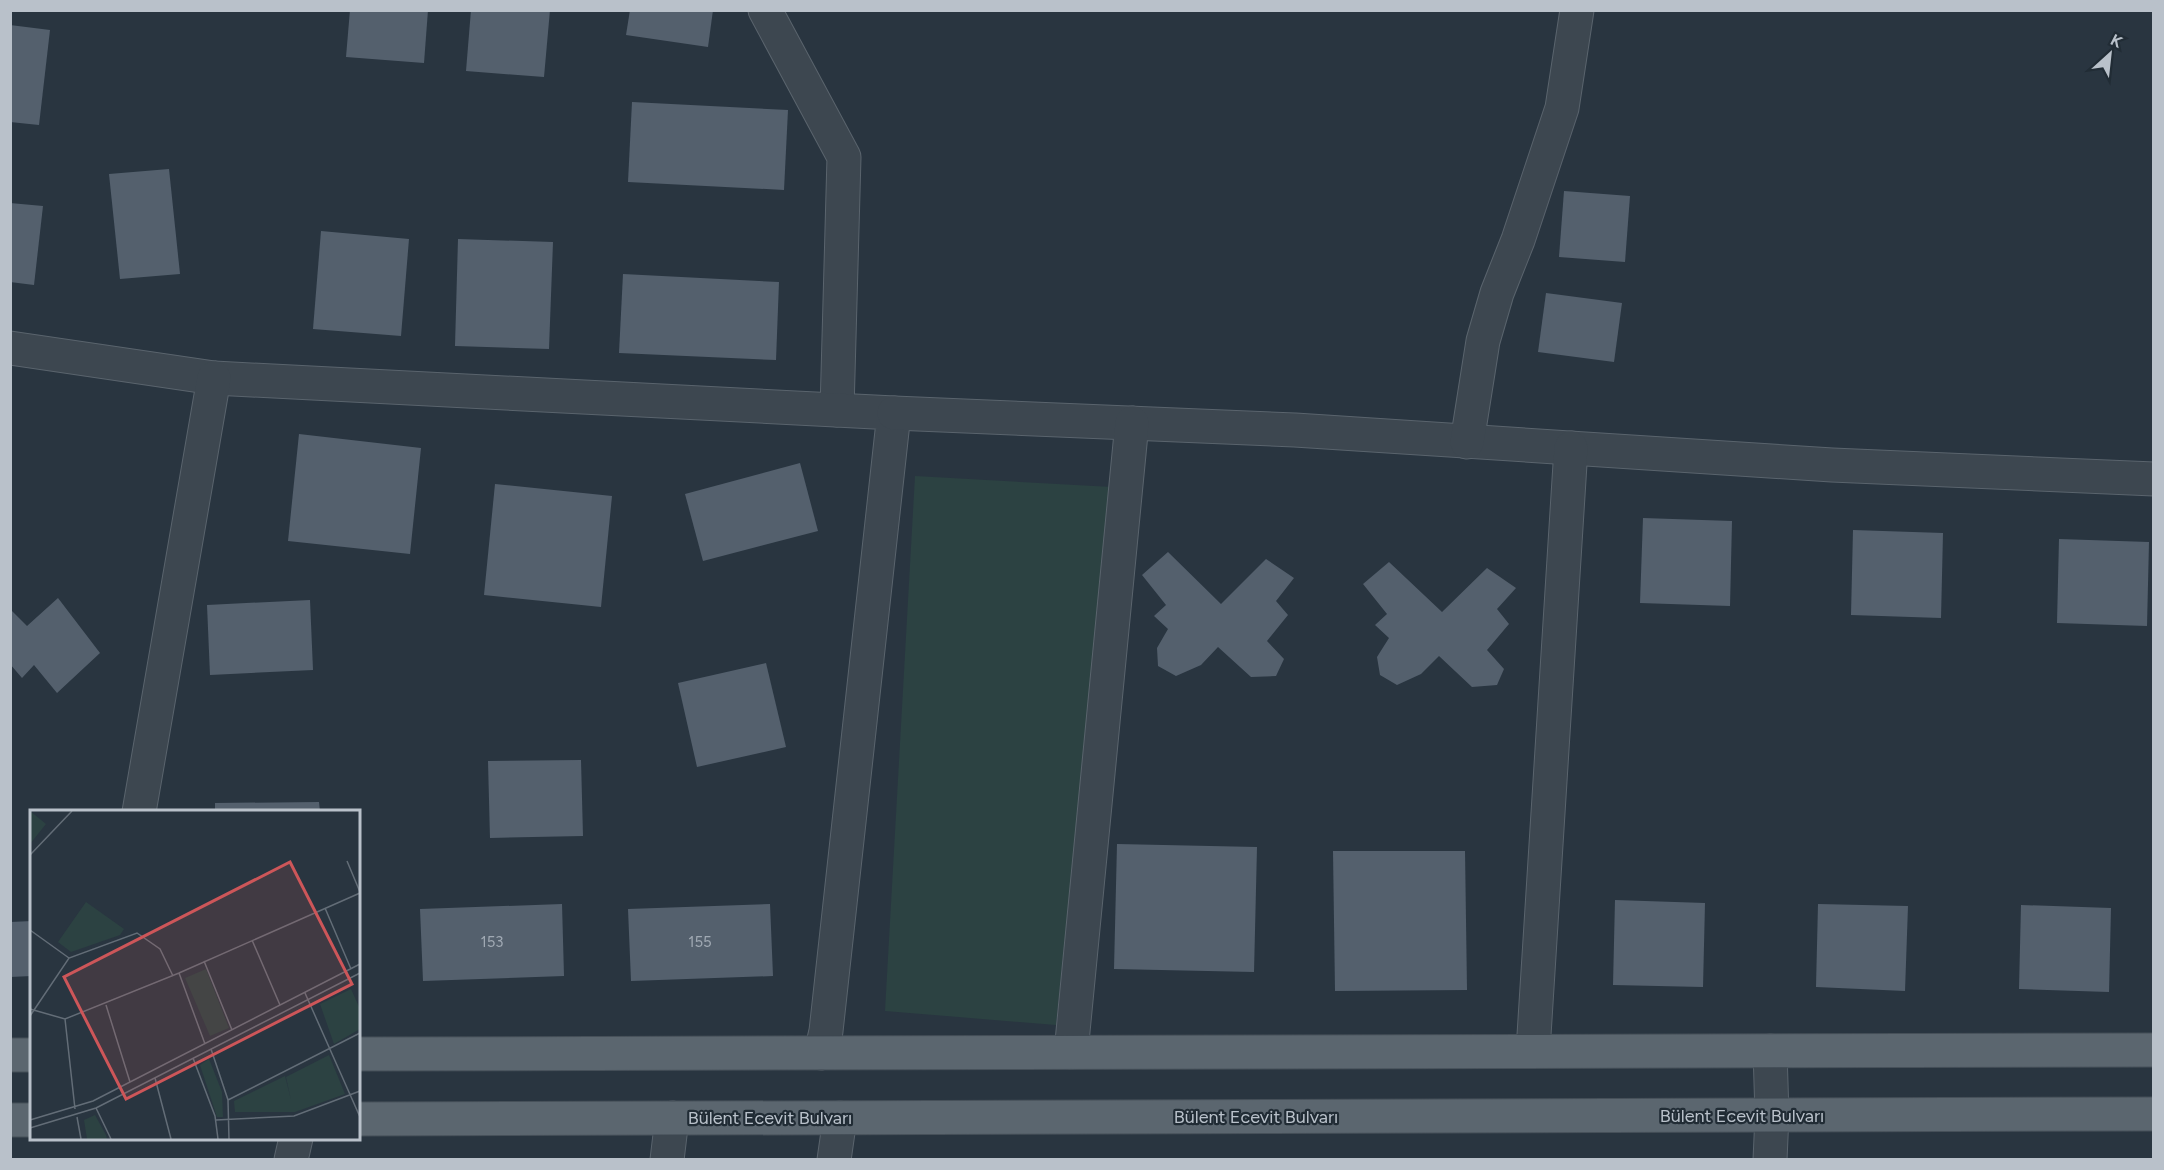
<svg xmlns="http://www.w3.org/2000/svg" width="2164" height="1170" viewBox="0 0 2164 1170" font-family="Figtree,sans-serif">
<rect width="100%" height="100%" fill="#293540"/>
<!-- green -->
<path fill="#2c4242" d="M915 476 1112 487 1056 1025 885 1011Z"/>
<!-- building -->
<g fill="#54606d">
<path d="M350 10H428L424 63 346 57Z"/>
<path d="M471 10H550L544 77 466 71Z"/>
<path d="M630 10H713L708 47 626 35Z"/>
<path d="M10 25 50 30 39 125 10 122Z"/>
<path d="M632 102 788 110 784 190 628 182Z"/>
<path d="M169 169 180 274 120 279 109 174Z"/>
<path d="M1564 191 1630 196 1625 262 1559 257Z"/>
<path d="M10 203 43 206 34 285 10 282Z"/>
<path d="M321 231 409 239 401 336 313 329Z"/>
<path d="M458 239 553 242 549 349 455 346Z"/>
<path d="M623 274 779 282 776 360 619 353Z"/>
<path d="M1546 293 1622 303 1614 362 1538 352Z"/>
<path d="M299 434 421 448 410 554 288 541Z"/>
<path d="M800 463 818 531 703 561 685 494Z"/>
<path d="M495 484 612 496 601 607 484 595Z"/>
<path d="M1643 518 1732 521 1730 606 1640 603Z"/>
<path d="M1853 530 1943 533 1941 618 1851 615Z"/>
<path d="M2059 539 2149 542 2147 626 2057 623Z"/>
<path d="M1168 552 1221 604 1266 559 1294 578 1276 601 1288 615 1267 641 1284 659 1276 676 1251 677 1218 647 1201 665 1176 676 1158 666 1157 648 1168 629 1154 616 1166 605 1142 575Z"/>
<path d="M1389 562 1442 612 1487 568 1516 588 1497 609 1509 624 1487 650 1504 669 1497 685 1472 687 1439 656 1421 674 1397 685 1380 675 1377 657 1389 638 1375 625 1387 614 1363 584Z"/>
<path d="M58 598 100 653 57 693 34 665 22 678 10 664V609L27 626Z"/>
<path d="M310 600 313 670 210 675 207 605Z"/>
<path d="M766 663 786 747 697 767 678 683Z"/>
<path d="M581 760 583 836 490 838 488 761Z"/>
<path d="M319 802 320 812H215V803Z"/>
<path d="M1117 844 1257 847 1254 972 1114 969Z"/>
<path d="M1333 851H1465L1467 990 1335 991Z"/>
<path d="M1615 900 1705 903 1703 987 1613 985Z"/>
<path d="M562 904 564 976 423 981 420 909Z"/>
<path d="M770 904 773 976 631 981 628 909Z"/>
<path d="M1818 904 1908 906 1905 991 1816 987Z"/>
<path d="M2021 905 2111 908 2109 992 2019 989Z"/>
<path d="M32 921V976L10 977V922Z"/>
</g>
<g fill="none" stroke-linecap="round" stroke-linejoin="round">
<!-- minor casing -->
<g stroke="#5a646d" stroke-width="35">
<g id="minor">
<path d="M765 10 844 157 837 410"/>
<path d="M10 348 214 378 894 413 826 1031 821 1053"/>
<path d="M894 413 1295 430 1832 465 2154 479"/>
<path d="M1467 442 1483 341 1497 293 1518 240 1562 108 1577 10"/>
<path d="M139 812 214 378"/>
<path d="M1533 1051 1571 448"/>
<path d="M1071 1052 1132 423"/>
<path d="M291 1160 296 1138"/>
<path d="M667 1160 672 1118"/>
<path d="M834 1160 840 1118"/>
<path d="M1770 1160 1772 1115 1770 1051"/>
</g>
</g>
<!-- major casing -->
<g stroke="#465059" stroke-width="35">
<g id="major">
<path d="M358 1054 2154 1050"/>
<path d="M10 1055H32"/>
<path d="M358 1119 2154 1114"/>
<path d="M10 1120H32"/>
</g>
</g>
<!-- minor -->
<use href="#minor" stroke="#3d4750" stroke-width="33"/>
<!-- major -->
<use href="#major" stroke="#5b666f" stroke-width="33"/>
</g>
<g text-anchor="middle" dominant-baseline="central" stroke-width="4.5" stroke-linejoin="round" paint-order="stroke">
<!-- number labels -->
<g font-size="15" fill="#a0a9b3">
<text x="492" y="942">153</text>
<text x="700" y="942">155</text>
</g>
<!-- street labels -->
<g font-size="18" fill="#b9c1ca" stroke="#212c35">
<text x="1742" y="1116">Bülent Ecevit Bulvarı</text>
<text x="1256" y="1117">Bülent Ecevit Bulvarı</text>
<text x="770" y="1118">Bülent Ecevit Bulvarı</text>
</g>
</g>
<!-- overview -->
<g transform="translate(30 810)">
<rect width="330" height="330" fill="#293540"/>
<path d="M0 1 16 14 0 34ZM56 92 94 119 90 125 41 142 28 132ZM176 159 199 218 180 226 155 168ZM321 179 330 199V219L304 234 290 194ZM299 245 315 284 265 302H205L204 291 255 266 261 290 256 267ZM179 249 192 282 193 307H187L170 255ZM65 305 76 325 77 329H57L54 310Z" fill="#2c4242"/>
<path fill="none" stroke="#636d77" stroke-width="1.5" d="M0 45 42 1M317 51 330 82M295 98 321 159M0 120 39 148M222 130 250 195M174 151 202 220M149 163 330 83M275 183 330 307M76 195 100 272M0 199 35 209 149 163 175 234M0 206 39 148 107 123 130 139 143 166M35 209 45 299M181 239 198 290 199 329M163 248 185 306 188 329M125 268 141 329M198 290 330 223M66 298 81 329M47 307 51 329M0 310 63 291 330 154M186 310 264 306 330 281M0 318 66 298 330 163"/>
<path fill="#cd5659" fill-opacity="0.15" stroke="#cd5659" stroke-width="3" d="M260 52 322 174 96 289 34 167Z"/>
<rect width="330" height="330" fill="none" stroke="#b9c1ca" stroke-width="3"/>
</g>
<!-- border -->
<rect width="2164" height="1170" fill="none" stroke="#b9c1ca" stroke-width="24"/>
<!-- north arrow -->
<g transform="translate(2110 54) rotate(27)" stroke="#212c35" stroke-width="4.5" paint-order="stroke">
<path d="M0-4.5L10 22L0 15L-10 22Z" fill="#b9c1ca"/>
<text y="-9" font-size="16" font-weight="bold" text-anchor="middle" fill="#b9c1ca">K</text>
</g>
</svg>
